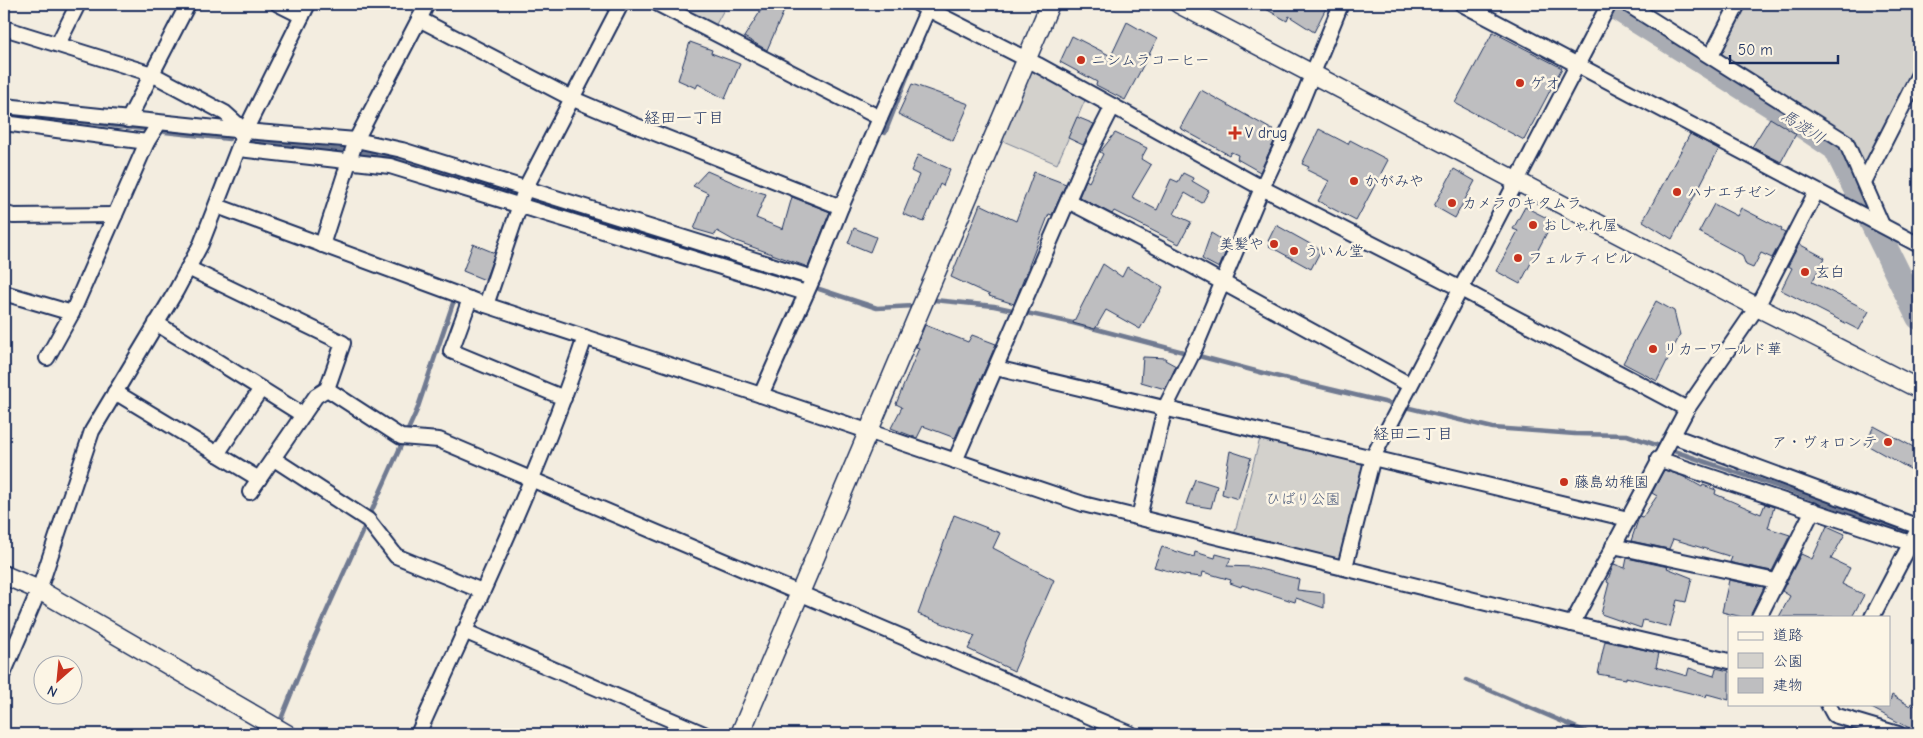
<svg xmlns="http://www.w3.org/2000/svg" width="1923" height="738" viewBox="0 0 1923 738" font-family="'Comic Neue','Klee One',sans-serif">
<rect width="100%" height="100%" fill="#f3ede0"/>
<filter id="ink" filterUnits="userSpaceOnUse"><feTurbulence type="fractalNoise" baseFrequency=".02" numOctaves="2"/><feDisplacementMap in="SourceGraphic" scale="10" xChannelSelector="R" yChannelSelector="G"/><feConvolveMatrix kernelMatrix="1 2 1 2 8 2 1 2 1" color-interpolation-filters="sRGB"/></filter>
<g filter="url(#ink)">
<!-- green -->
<g fill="#d3d1cc" stroke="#778095">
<path d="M673 4H727L715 26Z"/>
<path d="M1740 4H1919V73L1864 180 1846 141 1714 54Z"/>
<path d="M1026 67 1086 98 1057 164 996 138Z"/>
<path d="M1262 431 1373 457 1345 567 1233 539Z"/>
</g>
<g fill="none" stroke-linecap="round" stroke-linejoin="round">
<!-- stream -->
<g stroke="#707a91" stroke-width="4.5">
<path d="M4 113 143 129"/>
<path d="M165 132 229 139"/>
<path d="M885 133 924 34"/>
<path d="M250 142 343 150"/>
<path d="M360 152 386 157 516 195"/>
<path d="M529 201 803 284"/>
<path d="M819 289 877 308 914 306"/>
<path d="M1459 296 1505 320"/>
<path d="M934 300 994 306 1073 323 1267 374 1493 428 1575 434 1627 435 1913 533"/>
<path d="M1466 680 1591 734"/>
<path d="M279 724 306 657 417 410 454 300"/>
<path d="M1132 730 1142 734"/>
</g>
<!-- river -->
<path stroke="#a9acb3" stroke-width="26" d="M1611 4 1778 109 1836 148 1919 317"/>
</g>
<!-- building -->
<g fill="#bebec0" stroke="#1b2f5e">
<path d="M765 4H787L767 50 744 37Z"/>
<path d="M1257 4H1328L1314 32 1289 16 1287 21Z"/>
<path d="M1127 22 1157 39 1125 100 1096 85 1097 82 1060 62 1072 36 1111 56Z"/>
<path d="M1493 32 1562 68 1524 140 1455 103Z"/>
<path d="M690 42 712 50 711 53 740 64 725 99 698 84 696 88 678 80Z"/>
<path d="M912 84 969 104 953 141 898 114Z"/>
<path d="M1201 90 1278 133 1260 172 1237 159 1238 155 1231 152 1229 155 1180 128Z"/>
<path d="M1077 117 1094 124 1083 145 1068 138Z"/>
<path d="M1770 118 1796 134 1781 162 1752 147Z"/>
<path d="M1319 129 1348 144 1350 140 1388 160 1356 221 1318 201 1329 181 1307 170 1309 167 1302 164Z"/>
<path d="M1115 133 1147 148 1141 159 1151 165 1132 197 1157 210 1171 179 1178 182 1183 173 1193 178 1192 181 1209 191 1202 203 1185 193 1174 214 1191 222 1179 244 1114 211 1112 214 1079 197 1086 180 1089 182 1103 154 1100 152Z"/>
<path d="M1690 134 1719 149 1672 239 1643 221Z"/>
<path d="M918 155 950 169 943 186 940 184 924 222 903 214 919 175 911 171Z"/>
<path d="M1454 169 1475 181 1455 218 1434 206Z"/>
<path d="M707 171 746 188 766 194 756 218 783 229 792 197 830 212 808 267 733 240 717 231 715 235 694 229 708 193 693 186Z"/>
<path d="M1034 172 1066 184 1052 215 1049 214 1014 304 989 296 990 295 951 277 980 204 1016 221Z"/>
<path d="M1714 204 1737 216 1741 208 1782 229 1781 231 1785 233 1772 258 1761 253 1753 268 1746 265 1742 255 1699 232Z"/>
<path d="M1525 207 1553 221 1520 284 1496 271 1518 231 1513 229Z"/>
<path d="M1276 225 1321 250 1311 269 1269 246 1271 243 1268 241Z"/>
<path d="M854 228 876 237 870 252 848 243Z"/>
<path d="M1211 233 1229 244 1219 268 1202 259Z"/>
<path d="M473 244 495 253 485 280 463 271Z"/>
<path d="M1799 244 1825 258 1812 282 1869 311 1859 330 1781 290 1792 268 1788 266Z"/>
<path d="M1103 264 1122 277 1127 267 1163 287 1140 329 1106 310 1095 329 1073 323Z"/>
<path d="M1656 301 1674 311 1680 335 1657 381 1623 363Z"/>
<path d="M925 325 968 342 972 335 996 344 955 438 923 426 917 438 891 428 902 407 896 404 919 348 916 347Z"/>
<path d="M1143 357 1166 358 1165 360 1176 366 1165 389 1141 382Z"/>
<path d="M1874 426 1919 450V474L1865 444Z"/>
<path d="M1230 451 1251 458 1238 499 1222 494Z"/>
<path d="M1664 470 1682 476 1702 487 1703 485 1716 490 1715 494 1761 514 1765 504 1774 507 1768 528 1790 535 1772 571 1732 563 1730 562 1732 557 1673 539 1669 549 1631 541 1639 517 1642 518 1657 496 1652 493Z"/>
<path d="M1195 479 1217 486 1211 508 1186 504Z"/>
<path d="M954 515 1000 533 993 548 1054 580 1014 671 968 649 975 636 918 614Z"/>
<path d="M1827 526 1845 534 1831 559 1850 568 1842 584 1864 595 1852 617H1779L1790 596 1782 591 1801 554 1812 559Z"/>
<path d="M1162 547 1194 557 1195 552 1215 558 1216 554 1231 558 1227 566 1252 567 1299 579 1297 590 1324 593V608L1296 598 1295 602 1242 585 1241 587 1230 583 1231 580 1203 572 1202 577 1183 575 1154 567Z"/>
<path d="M1627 558 1668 567 1667 568 1692 578 1686 602 1677 600 1670 627 1643 620 1641 628 1601 614 1609 583 1607 582 1613 566 1614 564 1625 568Z"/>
<path d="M1729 580 1764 587 1750 617H1742L1722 612Z"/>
<path d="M1605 641 1659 653 1656 667 1687 676 1689 668 1714 676 1716 668 1729 671V700L1707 694 1706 697 1626 677V679L1598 674Z"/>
<path d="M1892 695 1910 706 1911 703 1919 708V726L1916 724 1913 730 1864 704H1889Z"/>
</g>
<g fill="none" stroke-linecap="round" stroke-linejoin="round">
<!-- minor casing -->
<g stroke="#1b2f5e" stroke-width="18">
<g id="minor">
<path d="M278 4 302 16"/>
<path d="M658 4 880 118"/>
<path d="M918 4 1038 65 1262 188 1461 289 1687 409"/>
<path d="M1462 4 1919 245"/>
<path d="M1627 4 1846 142 1882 225"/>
<path d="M419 19 571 98 632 124 841 207"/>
<path d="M4 28 152 74 225 113 245 131"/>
<path d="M58 44 78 4"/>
<path d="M1711 56 1738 4"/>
<path d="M4 106 245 131 356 140 402 150 813 278"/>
<path d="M128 120 188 4"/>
<path d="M4 123 147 142"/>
<path d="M239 149 390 166 806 293"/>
<path d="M1864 182 1919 74"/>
<path d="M1068 201 1178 258 1410 385"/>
<path d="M217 206 486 305 761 395 1083 504 1572 624 1729 661"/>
<path d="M4 213 13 216 115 215"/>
<path d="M322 245 356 140 427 4"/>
<path d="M188 268 343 343 327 389 316 396 250 492"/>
<path d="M4 293 72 313"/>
<path d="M470 299 451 351 564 398"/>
<path d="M486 305 526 187 621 4"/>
<path d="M156 323 303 415"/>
<path d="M47 358 72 313 147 142 159 123"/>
<path d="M996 368 1628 519"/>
<path d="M327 389 401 437 439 440 1131 734"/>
<path d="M115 392 259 479"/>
<path d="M761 395 813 278 841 207 928 9"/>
<path d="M1673 436 1919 527"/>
<path d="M217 454 261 389"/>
<path d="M274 459 368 520 396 556 482 591"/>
<path d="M1658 459 1919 546"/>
<path d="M955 461 1085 161 1113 106"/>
<path d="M1139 517 1165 408 1195 348 1262 188 1295 117 1341 4"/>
<path d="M1613 546 1776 581"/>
<path d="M1345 567 1373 457 1609 4"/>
<path d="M1759 617 1813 510"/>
<path d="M1872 617 1915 535"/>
<path d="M1572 624 1687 409 1757 307 1816 192"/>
<path d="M464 631 704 734"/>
<path d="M4 672 39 590 92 431 176 291 201 244 245 131 308 4"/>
<path d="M1828 704 1834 715 1898 734"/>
<path d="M418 734C477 603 540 473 585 337"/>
</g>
</g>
<!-- tertiary casing -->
<g stroke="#1b2f5e" stroke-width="21">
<g id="tertiary">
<path d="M1179 4 1757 307 1919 389"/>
<path d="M4 575 39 590 287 734"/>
<path d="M740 734 1050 4"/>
</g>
</g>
<!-- minor -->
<use href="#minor" stroke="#fcf5e5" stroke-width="14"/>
<!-- tertiary -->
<use href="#tertiary" stroke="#fcf5e5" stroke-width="18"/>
</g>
</g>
<!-- markers -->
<g fill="#c8321e" stroke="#fcf5e5" stroke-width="2">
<circle cx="1081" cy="60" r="5"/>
<circle cx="1520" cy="83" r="5"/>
<path d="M1232.5 125.5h5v5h5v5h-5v5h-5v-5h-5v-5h5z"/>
<circle cx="1354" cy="181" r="5"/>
<circle cx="1677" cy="192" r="5"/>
<circle cx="1452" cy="203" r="5"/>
<circle cx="1533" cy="225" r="5"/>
<circle cx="1274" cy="244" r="5"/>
<circle cx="1294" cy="251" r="5"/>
<circle cx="1518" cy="258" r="5"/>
<circle cx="1805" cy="272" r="5"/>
<circle cx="1653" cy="349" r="5"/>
<circle cx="1888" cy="442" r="5"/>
<circle cx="1564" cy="482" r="5"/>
</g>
<g text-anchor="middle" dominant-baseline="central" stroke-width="5" stroke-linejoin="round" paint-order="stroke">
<!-- poi labels -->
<g font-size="15" fill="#1b2f5e" stroke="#fcf5e5" text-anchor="start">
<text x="1091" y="60">ニシムラコーヒー</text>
<text x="1530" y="83">ゲオ</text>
<text x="1245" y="133">V drug</text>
<text x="1364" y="181">かがみや</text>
<text x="1687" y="192">ハナエチゼン</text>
<text x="1462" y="203">カメラのキタムラ</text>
<text x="1543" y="225">おしゃれ屋</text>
<text x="1264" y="244" text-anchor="end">美髪や</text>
<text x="1304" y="251">ういん堂</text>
<text x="1528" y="258">フェルティビル</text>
<text x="1815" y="272">玄白</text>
<text x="1663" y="349">リカーワールド華</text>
<text x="1878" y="442" text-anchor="end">ア・ヴォロンテ</text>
<text x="1574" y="482">藤島幼稚園</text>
</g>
<!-- park labels -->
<g font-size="15" fill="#49587a" stroke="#fcf5e5">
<text x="1303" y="499">ひばり公園</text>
</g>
<!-- neighbourhood labels -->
<g font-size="16" fill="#1b2f5e" stroke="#fcf5e5">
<text x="684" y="118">経田一丁目</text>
<text x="1413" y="434">経田二丁目</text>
</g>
<!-- water labels -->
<g font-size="16" font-style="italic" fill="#465478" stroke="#fcf5e5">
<text transform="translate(1803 127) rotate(33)">馬渡川</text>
</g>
</g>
<!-- margin -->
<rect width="1923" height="738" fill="none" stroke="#fcf5e5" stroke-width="20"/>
<rect x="10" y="10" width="1903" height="718" fill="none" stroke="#1b2f5e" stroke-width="2" filter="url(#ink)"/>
<!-- legend -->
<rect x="1728" y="616" width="162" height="90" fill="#fcf5e5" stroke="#a2a6af"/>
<rect x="1738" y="632" width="25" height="8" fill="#fcf5e5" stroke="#a2a6af"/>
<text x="1773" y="640" font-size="15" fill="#1b2f5e">道路</text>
<rect x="1738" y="653" width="25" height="15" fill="#d3d1cc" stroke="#a2a6af"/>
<text x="1773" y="666" font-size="15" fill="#1b2f5e">公園</text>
<rect x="1738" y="678" width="25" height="15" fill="#bebec0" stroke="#a2a6af"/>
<text x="1773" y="690" font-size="15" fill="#1b2f5e">建物</text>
<!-- north arrow -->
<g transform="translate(58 680) rotate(207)"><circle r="24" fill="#fcf5e5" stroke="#a2a6af"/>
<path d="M0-4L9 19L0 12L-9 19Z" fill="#c8321e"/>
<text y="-8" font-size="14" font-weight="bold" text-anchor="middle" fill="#1b2f5e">N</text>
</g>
<!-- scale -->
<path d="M1730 55v8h108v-8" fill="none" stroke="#1b2f5e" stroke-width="2.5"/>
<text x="1738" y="55" font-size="15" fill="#1b2f5e" stroke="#fcf5e5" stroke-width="4" paint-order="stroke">50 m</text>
</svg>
